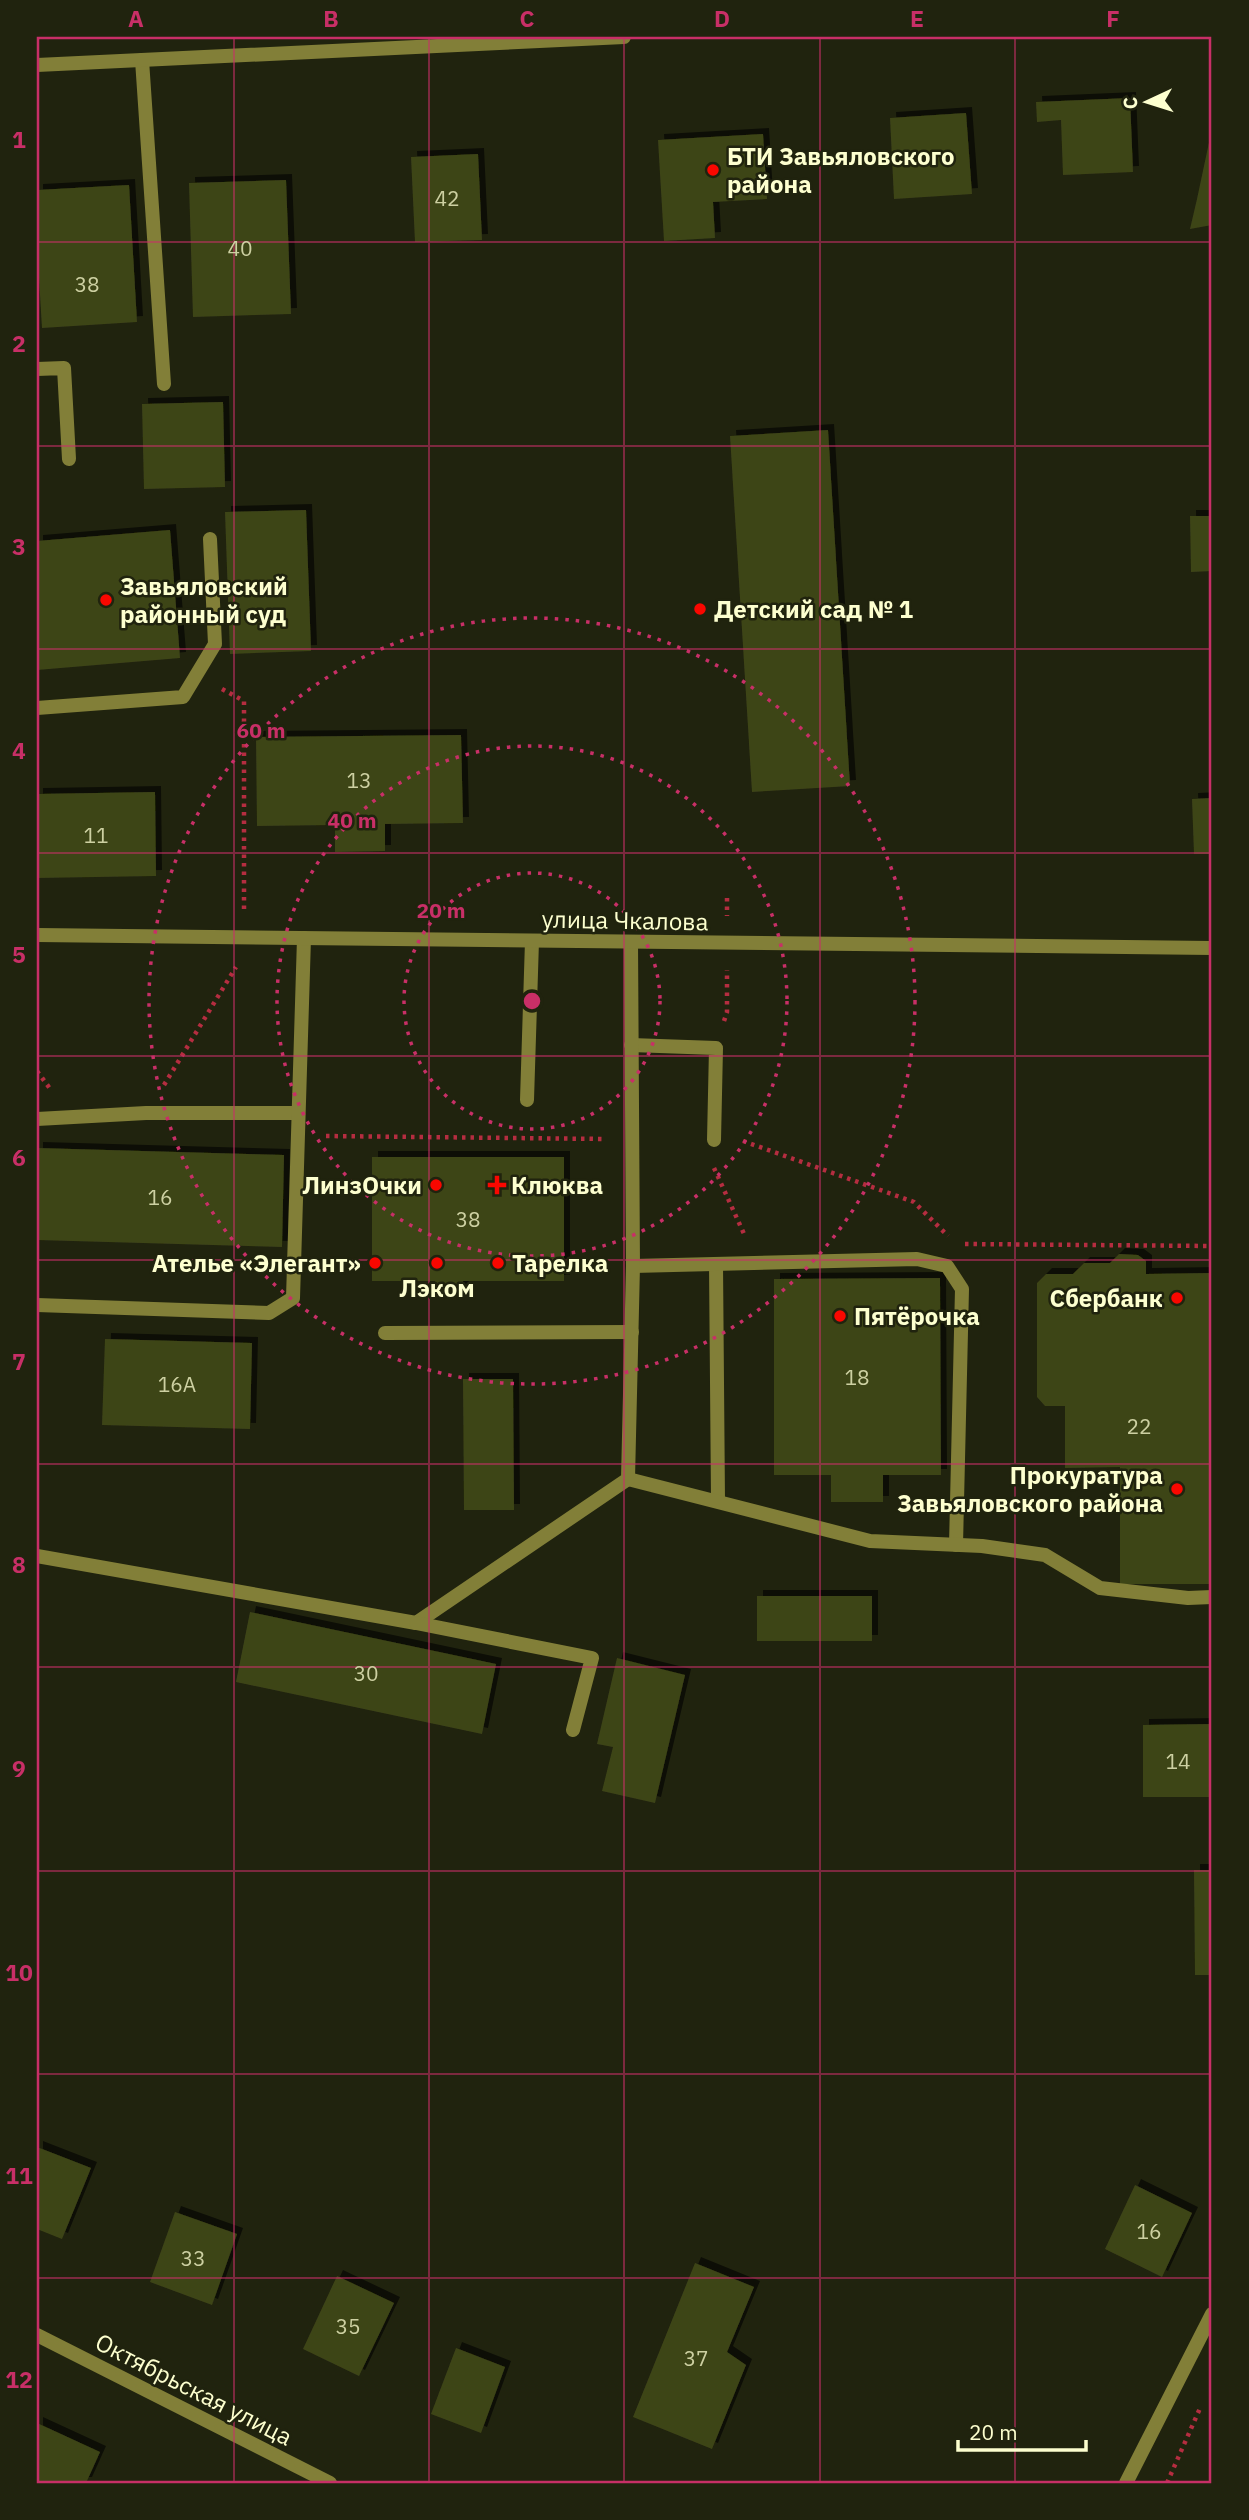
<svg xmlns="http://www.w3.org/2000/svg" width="1249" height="2520" viewBox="0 0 1249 2520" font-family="'IBM Plex Sans',sans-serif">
<defs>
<filter id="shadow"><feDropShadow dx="6" dy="-6" stdDeviation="0" flood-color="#0009"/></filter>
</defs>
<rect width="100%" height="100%" fill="#20230e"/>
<!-- building -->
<g fill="#3e4419" filter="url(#shadow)">
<path d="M1130 98 1133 172 1063 175 1061 120 1037 122 1036 102Z"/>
<path d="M966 113 972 194 894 199 890 118Z"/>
<path d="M1211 133 1212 225 1190 229 1197 199Z"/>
<path d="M763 134 767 199 713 202 715 238 664 241 658 140Z"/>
<path d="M478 154 482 240 415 242 411 157Z"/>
<path d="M286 180 291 314 193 317 189 183Z"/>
<path d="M129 185 137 322 42 328 37 245V190Z"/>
<path d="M223 402 225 487 144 489 142 404Z"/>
<path d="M828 430 850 786 752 792 730 436Z"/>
<path d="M306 510 311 651 230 654 225 512Z"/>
<path d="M1190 516H1212V571L1191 572Z"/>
<path d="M170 530 180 658 37 670V541Z"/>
<path d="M461 735 463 823 385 824V851L335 852V825L257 826 256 737Z"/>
<path d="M155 792 156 876 37 878V794Z"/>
<path d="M1212 798V854H1194L1192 799Z"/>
<path d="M37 1148 284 1155 282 1247 37 1240Z"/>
<path d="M372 1157H564V1281H463V1297H435V1281H372Z"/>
<path d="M1119 1254 1138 1255 1146 1261V1274L1212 1273 1209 1584H1120V1467L1065 1468V1406H1045L1037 1397V1283L1046 1274H1073L1084 1263H1110Z"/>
<path d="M940 1278 941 1475H883V1502H831V1475H774V1279Z"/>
<path d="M105 1339 252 1343 250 1429 102 1425Z"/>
<path d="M463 1379H513L514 1510H464Z"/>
<rect x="757" y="1596" width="115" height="45"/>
<path d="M250 1612 496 1664 482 1734 236 1682Z"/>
<path d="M617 1658 685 1675 655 1803 602 1791 613 1747 597 1744Z"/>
<path d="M1212 1724V1797H1143V1725Z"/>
<path d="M1194 1870H1212V1975H1195Z"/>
<path d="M37 2147 91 2168 62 2239 37 2229Z"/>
<path d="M1135 2185 1192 2213 1162 2277 1105 2249Z"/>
<path d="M175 2212 237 2234 212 2305 150 2282Z"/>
<path d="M695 2263 754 2287 727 2352 746 2365 712 2449 633 2417Z"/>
<path d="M337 2276 394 2303 359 2376 303 2349Z"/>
<path d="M456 2348 505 2367 481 2433 431 2414Z"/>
<path d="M37 2423 100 2452 86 2483H37Z"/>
</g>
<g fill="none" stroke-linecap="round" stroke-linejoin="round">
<!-- path -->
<g stroke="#b52d40" stroke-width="4.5" stroke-dasharray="3.5 5" stroke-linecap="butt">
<path d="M222 689 244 701V909"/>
<path d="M727 898V916"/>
<path d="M724 1021 727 1012V970"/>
<path d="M37 1071 51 1090"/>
<path d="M164 1085 236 967"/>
<path d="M326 1136 605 1139"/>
<path d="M743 1141 914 1202 948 1236"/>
<path d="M714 1168 745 1236"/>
<path d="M965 1244 1212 1246"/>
<path d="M1167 2483 1201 2406"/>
</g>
<!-- lane -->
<g stroke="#827f38" stroke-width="14">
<path d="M142 60 164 384"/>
<path d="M37 369 64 368 69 459"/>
<path d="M37 708 183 697 215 644 210 539"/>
<path d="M631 1045 716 1048 714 1140"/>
<path d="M527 1100 532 941"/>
<path d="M37 1119 146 1113H298"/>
<path d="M716 1264 718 1500"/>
<path d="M633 1266 917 1259 947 1266 962 1289 956 1545"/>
<path d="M37 1305 269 1313 293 1298 304 938"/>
<path d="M385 1333 632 1332"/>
<path d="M628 1479 870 1541 982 1546 1045 1555 1100 1588 1188 1598 1212 1597"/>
<path d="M37 1556 416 1623 628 1479 633 1266 631 942"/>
<path d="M416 1623 592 1658 573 1730"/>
</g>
<!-- street -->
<g stroke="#827f38" stroke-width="14">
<path d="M37 65 624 37"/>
<path d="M37 935 1212 948"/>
<path d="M37 2335 330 2483"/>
<path d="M1126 2483 1212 2314"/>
</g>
</g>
<!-- grid -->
<path fill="none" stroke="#c82f67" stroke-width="2" stroke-opacity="0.55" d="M234 37V2483M429 37V2483M624 37V2483M820 37V2483M1015 37V2483M37 242H1212M37 446H1212M37 649H1212M37 853H1212M37 1056H1212M37 1260H1212M37 1464H1212M37 1667H1212M37 1871H1212M37 2074H1212M37 2278H1212"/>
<!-- distance rings -->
<g fill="none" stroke="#c82f67" stroke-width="3.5" stroke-dasharray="3.5 7">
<circle cx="532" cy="1001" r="128"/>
<circle cx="532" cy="1001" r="255"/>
<circle cx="532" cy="1001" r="383"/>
</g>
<!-- markers -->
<g fill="#fa0700" stroke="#20230e" stroke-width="2.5">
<circle cx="713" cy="170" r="7"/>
<circle cx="106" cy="600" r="7"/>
<circle cx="700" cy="609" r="7"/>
<circle cx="436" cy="1185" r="7"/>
<path d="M493.5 1174.5h7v7h7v7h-7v7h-7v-7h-7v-7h7z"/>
<circle cx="375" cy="1263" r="7"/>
<circle cx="437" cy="1263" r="7"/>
<circle cx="498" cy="1263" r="7"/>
<circle cx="1177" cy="1298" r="7"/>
<circle cx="840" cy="1316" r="7"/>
<circle cx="1177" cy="1489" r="7"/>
</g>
<g text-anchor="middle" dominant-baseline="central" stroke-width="5" stroke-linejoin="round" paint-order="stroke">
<!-- number labels -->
<g font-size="21" fill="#cdd0a2">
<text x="447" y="198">42</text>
<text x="240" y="248">40</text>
<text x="87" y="284">38</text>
<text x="359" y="780">13</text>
<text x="96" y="835">11</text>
<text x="160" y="1197">16</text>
<text x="468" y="1219">38</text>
<text x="857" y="1377">18</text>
<text x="177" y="1384">16А</text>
<text x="1139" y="1426">22</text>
<text x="366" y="1673">30</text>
<text x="1178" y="1761">14</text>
<text x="1149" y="2231">16</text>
<text x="193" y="2258">33</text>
<text x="348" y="2326">35</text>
<text x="696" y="2358">37</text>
</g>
<!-- poi labels -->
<g font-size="24" font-weight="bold" fill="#fdffcf" stroke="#20230e" text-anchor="start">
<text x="727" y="156">БТИ Завьяловского<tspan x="727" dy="28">района</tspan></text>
<text x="120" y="586">Завьяловский<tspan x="120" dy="28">районный суд</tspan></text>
<text x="714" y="609">Детский сад № 1</text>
<text x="422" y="1185" text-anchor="end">ЛинзОчки</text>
<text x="511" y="1185">Клюква</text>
<text x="361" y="1263" text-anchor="end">Ателье «Элегант»</text>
<text x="512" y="1263">Тарелка</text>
<text x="437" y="1288" text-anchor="middle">Лэком</text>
<text x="1163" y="1298" text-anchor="end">Сбербанк</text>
<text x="854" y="1316">Пятёрочка</text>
<text x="1163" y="1475" text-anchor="end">Прокуратура<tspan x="1163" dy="28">Завьяловского района</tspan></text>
</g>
<!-- street labels -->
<g font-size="24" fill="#fdffcf" stroke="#20230e">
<text transform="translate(625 920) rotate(1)">улица Чкалова</text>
<text transform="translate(194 2389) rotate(27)">Октябрьская улица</text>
</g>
</g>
<circle cx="532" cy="1001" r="10" fill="#c82f67" stroke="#20230e" stroke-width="3.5"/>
<g font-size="21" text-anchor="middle" font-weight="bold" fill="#c82f67" stroke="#20230e" stroke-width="5" stroke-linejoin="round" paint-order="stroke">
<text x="261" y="738">60 m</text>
<text x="352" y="828">40 m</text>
<text x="441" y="918">20 m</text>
</g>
<!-- border -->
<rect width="1249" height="2520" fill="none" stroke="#20230e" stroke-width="77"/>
<!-- north arrow -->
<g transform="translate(1147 102) rotate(266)" stroke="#20230e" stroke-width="5" paint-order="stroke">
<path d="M0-5L12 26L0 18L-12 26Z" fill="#fdffcf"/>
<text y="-10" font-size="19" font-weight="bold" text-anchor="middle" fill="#fdffcf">С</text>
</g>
<!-- scale -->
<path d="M958 2440v10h128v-10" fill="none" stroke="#fdffcf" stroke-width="3.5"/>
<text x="969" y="2440" font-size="21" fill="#fdffcf" stroke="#20230e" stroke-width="5" paint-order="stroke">20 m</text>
<rect x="38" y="38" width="1172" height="2444" fill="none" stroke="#c82f67" stroke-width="2.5"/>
<g font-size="23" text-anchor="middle" font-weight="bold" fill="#c82f67">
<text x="136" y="27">A</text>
<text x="331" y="27">B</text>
<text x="527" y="27">C</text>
<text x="722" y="27">D</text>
<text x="917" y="27">E</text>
<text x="1113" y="27">F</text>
<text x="19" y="148">1</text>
<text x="19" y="352">2</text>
<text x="19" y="555">3</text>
<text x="19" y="759">4</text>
<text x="19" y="963">5</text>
<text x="19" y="1166">6</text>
<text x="19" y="1370">7</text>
<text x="19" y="1573">8</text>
<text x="19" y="1777">9</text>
<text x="19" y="1981">10</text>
<text x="19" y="2184">11</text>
<text x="19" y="2388">12</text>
</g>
</svg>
